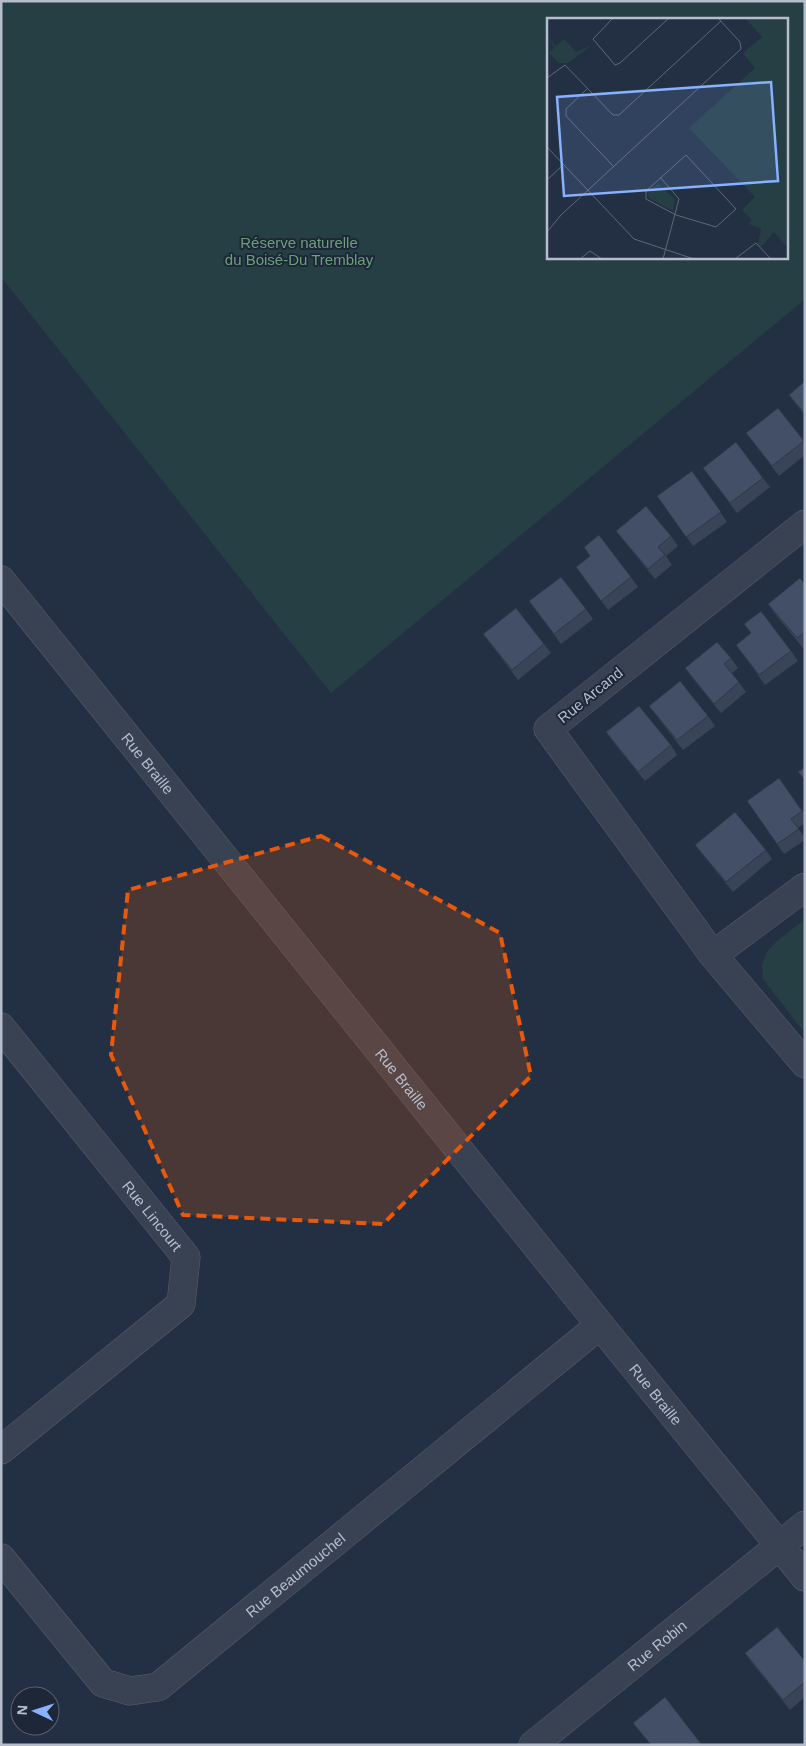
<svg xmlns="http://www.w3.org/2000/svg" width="806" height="1746" viewBox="0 0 806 1746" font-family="Helvetica,sans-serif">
<rect width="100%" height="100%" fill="#233043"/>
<!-- green -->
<g fill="#263f44" fill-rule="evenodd">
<path d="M1 1H805V299L331 693 1 277ZM548 19H787V258H548Z"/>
<path d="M805 919V1033L763 979 762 965 766 953 776 942Z"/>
</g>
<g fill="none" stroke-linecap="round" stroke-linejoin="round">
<!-- minor casing -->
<g stroke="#566070" stroke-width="29">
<g id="minor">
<path d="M805 524 548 729 713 955 805 1064"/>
<path id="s1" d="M1 580 600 1325 805 1577"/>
<path d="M713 955 805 887"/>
<path id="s2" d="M1 1027 186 1257 181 1304 1 1450"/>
<path id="s3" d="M1 1558 103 1683 130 1691 158 1687 600 1325"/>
<path id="s4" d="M533 1745 805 1525"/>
</g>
</g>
<!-- minor -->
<use href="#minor" stroke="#384253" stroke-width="28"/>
</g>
<!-- wall -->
<g fill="#394458">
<path d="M805 381V416L789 395Z"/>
<path d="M778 408 805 442V455L779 476 746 433Z"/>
<path d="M703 468 763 478 770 487 737 513Z"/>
<path d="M692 471 727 522 693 546 657 496Z"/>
<path d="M616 531 671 536 678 546 666 556 672 565 655 579 623 540Z"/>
<path d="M576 567 631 577 638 587 608 610Z"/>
<path d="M805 584V647L803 648 775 614 768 604Z"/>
<path d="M529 601 586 609 593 619 561 644Z"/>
<path d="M483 634 544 644 551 653 518 680Z"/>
<path d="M736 645 791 651 798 661 765 685Z"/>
<path d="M731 658 738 668 732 673 746 692 721 713 692 678 685 668Z"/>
<path d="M649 706 708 716 715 726 683 750Z"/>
<path d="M606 732 671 745 677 755 645 781 613 742Z"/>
<path d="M779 778 805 814V823L798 828 805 838V840L784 854 747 801Z"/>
<path d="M695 845 766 850 772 859 733 892 702 854Z"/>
<path d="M745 1653 805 1661V1697L790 1710 752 1663Z"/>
</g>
<!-- building -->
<g fill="#424f66" stroke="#2e3747">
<path d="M805 381V414L789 395Z"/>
<path d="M778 408 804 441 772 466 746 433Z"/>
<path d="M736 442 763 478 730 503 703 468Z"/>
<path d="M692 471 721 512 686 537 657 496Z"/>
<path d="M646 506 671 536 658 547 665 555 648 569 616 531Z"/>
<path d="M599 535 631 577 601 601 576 567 590 556 584 547Z"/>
<path d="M561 577 586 609 554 634 529 601Z"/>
<path d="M800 578 805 584V632L797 638 768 604Z"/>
<path d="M516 608 544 644 512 670 483 634Z"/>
<path d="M761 611 791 651 759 675 736 645 751 633 744 624Z"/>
<path d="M717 642 731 658 724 664 739 682 714 704 685 668Z"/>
<path d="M680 681 708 716 677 740 649 706Z"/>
<path d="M639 706 671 745 638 772 606 732Z"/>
<path d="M805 767V780L798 772Z"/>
<path d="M779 778 802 811 791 819 799 829 777 844 747 801Z"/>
<path d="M735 812 766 850 726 882 695 845Z"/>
<path d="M777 1627 805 1661V1682L783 1700 745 1653Z"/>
<path d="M665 1697 702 1745H651L633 1723Z"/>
</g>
<!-- marked area -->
<path fill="#e8590c" fill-opacity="0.2" stroke="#e8590c" stroke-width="4" stroke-dasharray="10 6" stroke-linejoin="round" d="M321 836 500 933 531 1076 383 1224 183 1215 111 1055 128 890Z"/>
<g text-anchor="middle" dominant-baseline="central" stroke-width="4" stroke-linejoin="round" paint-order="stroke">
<!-- park labels -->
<g font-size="15" fill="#6aa078" stroke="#1d2738">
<text x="299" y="242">Réserve naturelle<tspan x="299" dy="17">du Boisé-Du Tremblay</tspan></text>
</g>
<!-- street labels -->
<g font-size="15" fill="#b5bdcd" stroke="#1d2738">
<text transform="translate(590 695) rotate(-39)">Rue Arcand</text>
<text stroke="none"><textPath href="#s1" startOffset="235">Rue Braille</textPath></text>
<text stroke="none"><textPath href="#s1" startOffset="640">Rue Braille</textPath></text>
<text stroke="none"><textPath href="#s2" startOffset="242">Rue Lincourt</textPath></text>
<text stroke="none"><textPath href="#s1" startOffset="1045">Rue Braille</textPath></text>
<text stroke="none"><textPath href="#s3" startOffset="395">Rue Beaumouchel</textPath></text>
<text stroke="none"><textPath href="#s4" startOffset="159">Rue Robin</textPath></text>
</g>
</g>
<!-- overview -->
<g transform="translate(547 18)">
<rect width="241" height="241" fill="#233043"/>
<path d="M198 0H241V230L227 214 214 229 211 226 214 211 202 206 205 202 195 192 208 179 142 110 208 50 196 35 215 19ZM0 18 9 28 17 21 29 34 45 27 21 45H12L2 35 7 30ZM111 166 128 181 126 193 102 180 101 175Z" fill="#263f44"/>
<path fill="none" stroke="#5d687a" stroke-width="1" d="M66 0 46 21 68 47 73 45 122 0M0 60 18 47 66 97H72L174 3M41 70 19 91V98L67 149M0 129 87 221 147 241M139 137 189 191 169 209 129 197 99 181V173ZM113 159 132 181 116 241M0 162 17 146M0 214 14 197 194 31 193 24 171 0M33 241 43 233 55 241M188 241 209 225 224 241"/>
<path fill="#88b1ff" fill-opacity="0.15" stroke="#88b1ff" stroke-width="2.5" d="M224 64 231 163 17 178 10 79Z"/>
<rect width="241" height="241" fill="none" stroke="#b5bdcd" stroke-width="2.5"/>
</g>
<!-- border -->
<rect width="806" height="1746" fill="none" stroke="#b5bdcd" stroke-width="5"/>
<!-- north arrow -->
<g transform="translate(35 1711) rotate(274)"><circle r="24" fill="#1d2738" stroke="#5a6374"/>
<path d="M0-4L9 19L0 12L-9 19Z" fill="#88b1ff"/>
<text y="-8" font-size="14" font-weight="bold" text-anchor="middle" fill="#b5bdcd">N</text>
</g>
</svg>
